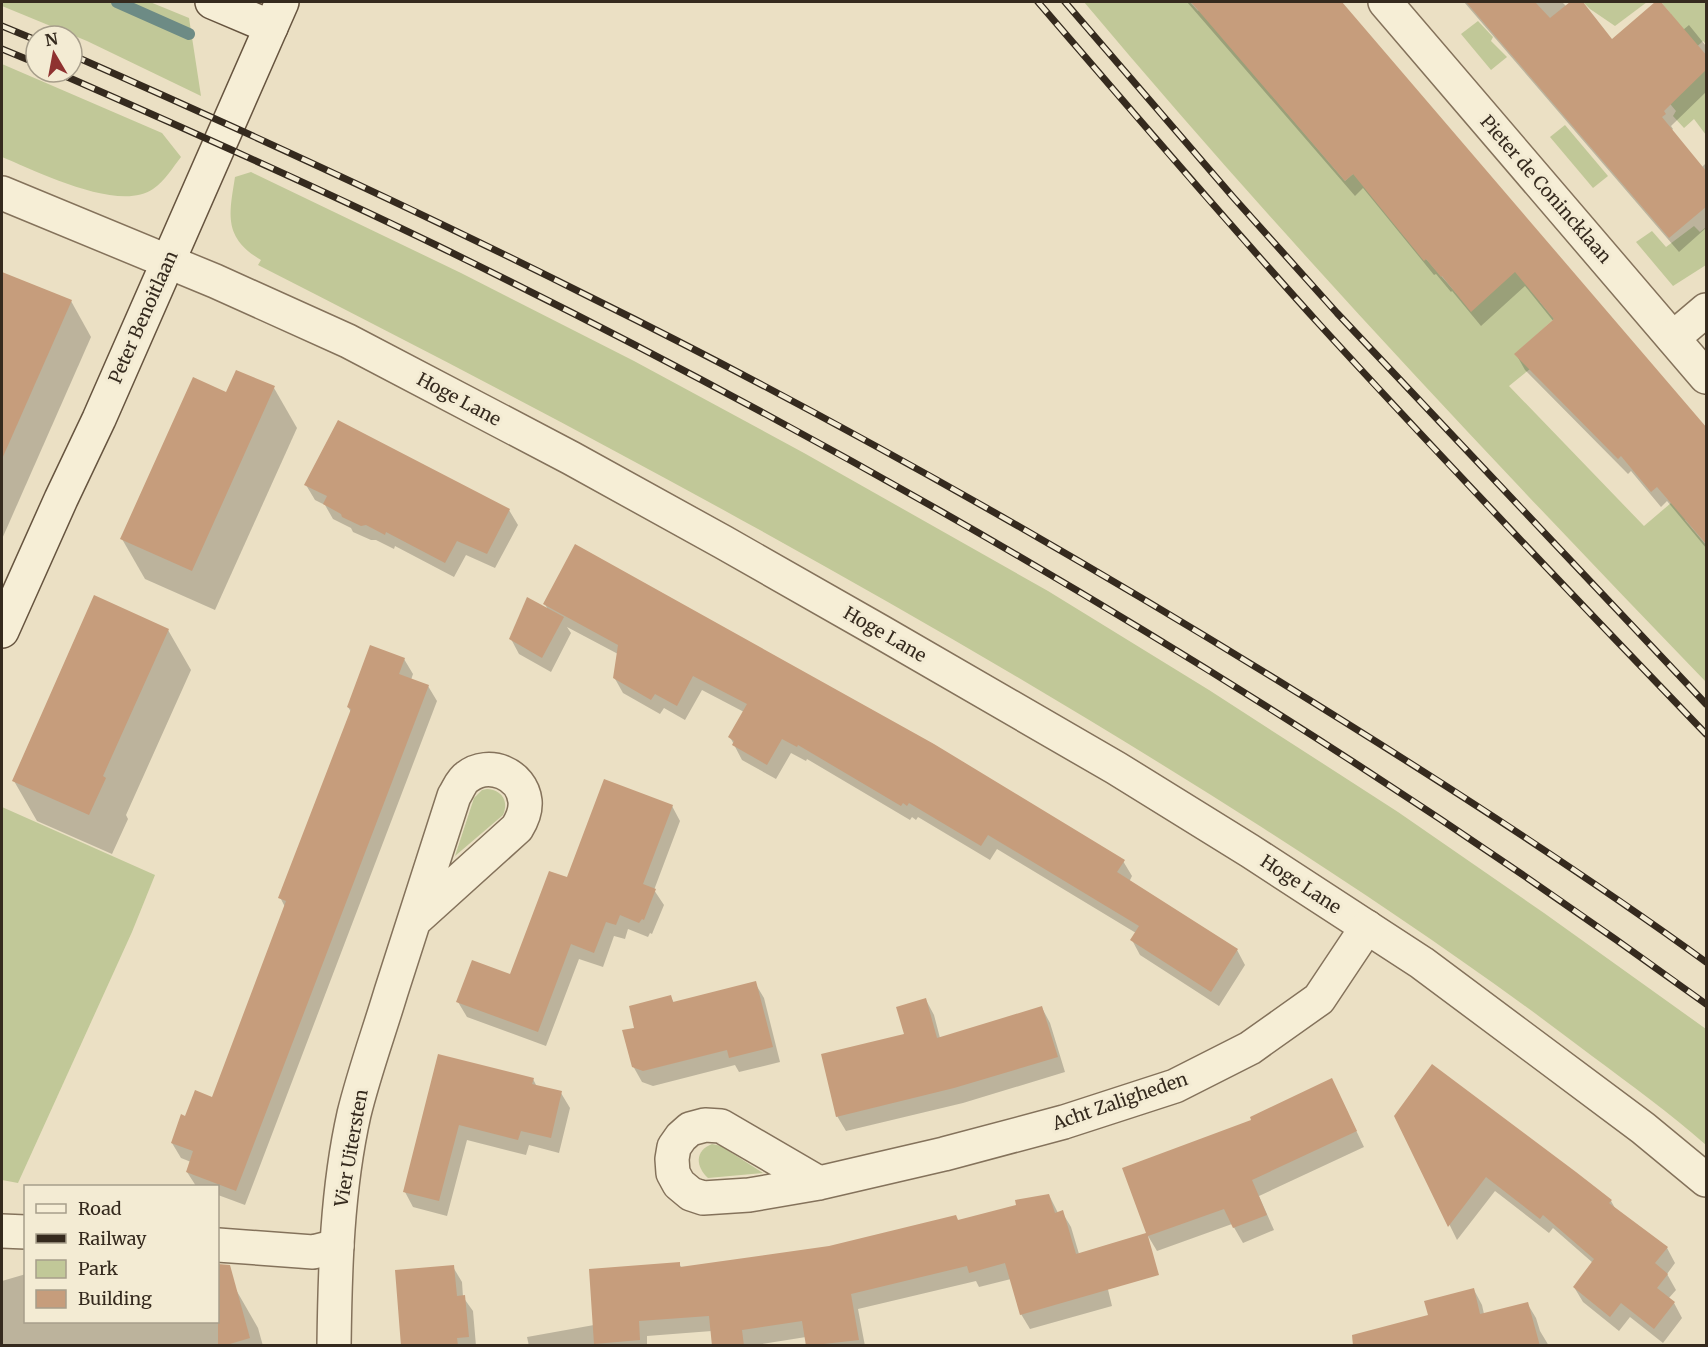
<svg xmlns="http://www.w3.org/2000/svg" width="1708" height="1347" viewBox="0 0 1708 1347" font-family="Merriweather,serif">
<rect width="100%" height="100%" fill="#ebe0c4"/>
<!-- green -->
<g fill="#c1c898">
<path d="M2 2H150L189 18 201 96 87 41 2 6Z"/>
<path d="M1084 2H1190L1198 11 1210 2H1231L1235 7 1247 66 1345 181 1375 155 1424 260 1426 259 1456 293 1520 267 1546 297 1540 302 1554 319 1515 354 1530 369 1509 386 1644 526 1698 480 1706 501 1685 520 1706 545V682C1493 461 1282 238 1084 2Z"/>
<path d="M1583 2H1647L1615 26 1590 9Z"/>
<path d="M1661 2H1706V44L1703 41 1691 52 1706 71V135L1694 119 1684 128 1673 116 1676 111 1662 94 1671 14Z"/>
<path d="M1478 21 1493 37 1491 41 1507 57 1491 70 1461 34Z"/>
<path d="M2 64 162 133 181 157C173 167 165 181 153 189 119 213 36 171 2 157Z"/>
<path d="M1565 125 1608 176 1593 188 1550 137Z"/>
<path d="M251 172 461 273 634 361 804 453 1048 591 1209 690 1398 812 1544 913 1706 1029V1145C1670 1113 1631 1085 1592 1056 1486 975 1375 900 1263 828 939 621 600 439 258 265L261 260C223 237 229 215 235 177Z"/>
<path d="M1694 226 1700 232 1706 227V265L1673 286 1636 242 1652 231 1666 247Z"/>
<path d="M487 789C502 790 509 801 503 815L455 856 474 798 482 790Z"/>
<path d="M2 807 155 875 132 932 18 1183 2 1180Z"/>
<path d="M712 1144 721 1146 763 1173 708 1178C696 1167 694 1151 712 1144Z"/>
</g>
<!-- shadow -->
<g fill="#0003">
<path d="M1187 2H1339L1706 432V548L1667 501 1661 507 1631 471 1628 474 1525 370 1516 354 1554 322 1525 286 1481 326 1452 291 1451 292 1436 274 1434 275 1363 188 1355 196Z"/>
<path d="M1464 2H1562L1566 6 1572 2H1581L1612 41 1657 2 1683 30 1689 25 1706 46V92L1671 126 1673 129 1671 131 1701 168 1706 163V228L1679 252Z"/>
<path d="M2 273 71 301 91 337 2 539Z"/>
<path d="M274 388 297 428 215 610 145 579 122 539 227 394Z"/>
<path d="M306 485 509 510 518 525 495 568 466 555 454 577 395 546 394 549 376 540H371L353 532 351 528 333 519 325 505 315 500Z"/>
<path d="M545 604 1123 861 1132 876 1129 882 1237 950 1245 965 1219 1006 1140 955 1132 940 1136 933 997 849 990 860 918 817 916 820 912 817 910 820 807 759 806 761 791 753 776 779 742 760 730 737 744 712 702 690 685 720 664 708 660 714 623 693 614 677 618 654 567 627 571 633 551 672 519 654 511 639 548 610Z"/>
<path d="M168 630 191 670 126 815 128 819 112 854 37 821 14 781Z"/>
<path d="M404 659 413 674 411 680 428 686 437 701 245 1205 218 1195V1186H196L187 1172 191 1162 181 1158 172 1143 186 1118 213 1098 285 907 280 897 351 712 348 707Z"/>
<path d="M672 806 680 821 654 890 664 905 652 934 650 933 648 937 628 929 625 939 614 936 603 967 579 959 546 1046 467 1017 458 1002 511 976 568 879Z"/>
<path d="M755 983 764 998 780 1062 739 1072 735 1065 653 1086 642 1082 633 1066 636 1029 671 997 674 1003Z"/>
<path d="M926 1000 934 1015 940 1038 1042 1008 1050 1023 1065 1072 963 1103 846 1131 837 1116 906 1036Z"/>
<path d="M439 1056 533 1079 537 1087 561 1093 570 1108 559 1153 529 1145 526 1155 467 1140 447 1216 413 1207 405 1192Z"/>
<path d="M1332 1080 1364 1147 1259 1196 1274 1230 1243 1243 1232 1224 1157 1251 1148 1236 1124 1168 1253 1121Z"/>
<path d="M1396 1116 1611 1201 1616 1210 1667 1248 1675 1263 1667 1274 1676 1290 1668 1299 1674 1303 1682 1318 1663 1343 1630 1317 1619 1331 1583 1302 1574 1287 1593 1263 1553 1228 1549 1233 1495 1191 1457 1240Z"/>
<path d="M1049 1195 1058 1213 1062 1212 1071 1227 1079 1254 1102 1265 1112 1306 1030 1329 1021 1314 1011 1279 979 1287 976 1281 858 1309 865 1346H807L806 1337 749 1346H713L712 1331 647 1336V1346H529L527 1337 594 1325 679 1264 682 1268 830 1247 958 1222 1018 1206Z"/>
<path d="M453 1267 462 1282 463 1297 473 1311 476 1346H403Z"/>
<path d="M26 1274V1322H218V1292L235 1288 258 1328 263 1346H2V1281Z"/>
<path d="M1474 1290 1482 1305 1484 1314 1527 1303 1536 1318 1540 1331 1549 1346H1387L1429 1317Z"/>
</g>
<g fill="none" stroke-linecap="round" stroke-linejoin="round">
<!-- stream -->
<path stroke="#6d8b85" stroke-width="12" d="M117 2 189 34"/>
</g>
<!-- building -->
<g fill="#c69d7c">
<path d="M1191 2H1342L1707 428V545L1657 487 1651 492 1621 456 1618 459 1514 354 1554 319 1515 272 1471 312 1442 276 1441 277 1426 259 1424 261 1353 174 1345 181Z"/>
<path d="M1466 2H1535L1550 18 1570 2H1583L1612 39 1655 2H1661L1707 56V69L1664 111 1666 114 1662 117 1707 172V206L1669 238Z"/>
<path d="M2 272 72 300 2 459Z"/>
<path d="M236 370 275 386 192 571 120 539 193 377 226 392Z"/>
<path d="M338 420 510 509 487 554 457 541 445 563 386 532 385 535 366 525 361 526 342 517 341 514 323 504 327 496 304 485Z"/>
<path d="M575 544 934 744 1125 860 1117 872 1238 949 1211 992 1130 940 1139 926 988 835 981 846 909 803 907 806 903 803 901 806 798 745 797 747 782 739 767 765 732 745 734 741 728 737 747 704 693 676 677 706 655 694 651 700 613 678 618 645 543 604Z"/>
<path d="M94 595 169 629 103 776 106 778 89 815 12 781Z"/>
<path d="M527 597 564 617 542 658 509 639Z"/>
<path d="M370 645 405 658 399 674 429 685 236 1191 186 1172 193 1151 171 1143 181 1114 185 1116 195 1090 212 1097 286 901 278 898 351 709 347 707Z"/>
<path d="M604 779 673 805 643 884 656 889 644 920 642 919 639 923 620 915 616 925 606 922 594 953 571 944 538 1032 456 1002 472 960 510 974 549 871 567 877Z"/>
<path d="M756 981 773 1047 729 1058 727 1050 643 1071 632 1067 622 1030 634 1028 629 1006 671 995 673 1002Z"/>
<path d="M926 998 937 1038 1042 1006 1058 1057 954 1088 836 1117 821 1054 904 1034 896 1007Z"/>
<path d="M438 1054 534 1078 532 1084 562 1091 551 1138 521 1131 518 1140 459 1125 439 1201 403 1192Z"/>
<path d="M1432 1064 1576 1172 1612 1200 1609 1203 1668 1247 1655 1263 1668 1274 1657 1288 1675 1302 1654 1329 1621 1303 1610 1317 1573 1287 1594 1259 1543 1215 1540 1219 1486 1177 1448 1227 1394 1116Z"/>
<path d="M1332 1078 1357 1131 1252 1180 1267 1215 1233 1228 1224 1209 1148 1236 1159 1275 1020 1315 1005 1263 969 1273 967 1266 851 1294 859 1340 806 1346 802 1321 742 1330 744 1346H712L709 1316 639 1321 640 1340 594 1344 589 1269 680 1262V1267L829 1246 956 1215 958 1220 1016 1205 1015 1200 1049 1194 1055 1213 1063 1210 1076 1254 1146 1233 1122 1168 1251 1120 1250 1117Z"/>
<path d="M218 1264 230 1265 250 1338 223 1346H218Z"/>
<path d="M454 1265 457 1296 465 1295 469 1337 457 1338 458 1346H401L395 1270Z"/>
<path d="M1474 1288 1480 1314 1528 1302 1540 1346H1353L1352 1335 1428 1315 1424 1301Z"/>
</g>
<g fill="none" stroke-linecap="round" stroke-linejoin="round">
<!-- street casing -->
<g stroke="#84725b" stroke-width="36">
<g id="street">
<path d="M1385 2 1706 377"/>
<path d="M2 193 215 281 348 341 571 458 723 542 881 632 1116 768 1250 851 1422 963 1643 1128 1706 1180"/>
<path d="M1673 338 1706 310"/>
<path d="M819 1183 721 1126 705 1125 690 1129 681 1137 674 1147 672 1159 673 1173 679 1184 691 1194 703 1198 749 1195 819 1183 944 1154 1064 1122 1175 1086 1250 1048 1319 999 1367 927"/>
<path d="M2 1231 26 1232"/>
<path d="M218 1245 313 1252 337 1246"/>
<path d="M334 1346C335 1268 337 1190 354 1114 364 1073 379 1032 391 992 412 927 433 861 454 796 458 790 461 781 467 777 489 760 522 774 525 801 526 811 522 820 517 828L414 921"/>
</g>
</g>
<!-- secondary casing -->
<g stroke="#66543f" stroke-width="36">
<g id="secondary">
<path d="M212 2 271 27"/>
<path d="M2 631 61 499 99 419 282 2"/>
</g>
</g>
<!-- street -->
<use href="#street" stroke="#f6eed6" stroke-width="33"/>
<!-- secondary -->
<use href="#secondary" stroke="#f6eed6" stroke-width="33"/>
<!-- rail casing -->
<g stroke="#352a1e" stroke-width="7">
<g id="rail">
<path d="M1038 2C1131 110 1224 219 1320 325 1446 463 1576 599 1706 734"/>
<path d="M1065 2 1233 197 1337 313 1706 704"/>
<path d="M2 26 36 40"/>
<path d="M2 49 36 63"/>
<path d="M72 55C247 132 421 212 592 298 831 416 1063 548 1290 688 1431 775 1572 865 1706 962"/>
<path d="M56 72C184 128 312 185 438 246 881 462 1308 715 1706 1004"/>
</g>
</g>
<!-- rail -->
<use href="#rail" stroke="#f3ebd3" stroke-width="4.5" stroke-dasharray="14" stroke-linecap="butt"/>
</g>
<g text-anchor="middle" dominant-baseline="central" stroke-width="6" stroke-linejoin="round" paint-order="stroke">
<!-- street labels -->
<g font-size="18" fill="#352a1e" stroke="#f3ebd3">
<text transform="translate(1546 189) rotate(49)">Pieter de Conincklaan</text>
<text transform="translate(143 317) rotate(-66)">Peter Benoitlaan</text>
<text transform="translate(459 399) rotate(28)">Hoge Lane</text>
<text transform="translate(885 634) rotate(30)">Hoge Lane</text>
<text transform="translate(1301 884) rotate(33)">Hoge Lane</text>
<text transform="translate(1120 1101) rotate(-19)">Acht Zaligheden</text>
<text transform="translate(351 1148) rotate(-80)">Vier Uitersten</text>
</g>
</g>
<!-- border -->
<rect width="1708" height="1347" fill="none" stroke="#352a1e" stroke-width="6"/>
<!-- legend -->
<rect x="24" y="1185" width="195" height="138" fill="#f3ebd3" stroke="#a79e8b" stroke-width="1.5"/>
<rect x="36" y="1204" width="30" height="9" fill="#f6eed6" stroke="#a79e8b" stroke-width="1.5"/>
<text x="78" y="1215" font-size="18" fill="#352a1e">Road</text>
<rect x="36" y="1234" width="30" height="9" fill="#352a1e" stroke="#a79e8b" stroke-width="1.5"/>
<text x="78" y="1245" font-size="18" fill="#352a1e">Railway</text>
<rect x="36" y="1260" width="30" height="18" fill="#c1c898" stroke="#a79e8b" stroke-width="1.5"/>
<text x="78" y="1275" font-size="18" fill="#352a1e">Park</text>
<rect x="36" y="1290" width="30" height="18" fill="#c69d7c" stroke="#a79e8b" stroke-width="1.5"/>
<text x="78" y="1305" font-size="18" fill="#352a1e">Building</text>
<!-- north arrow -->
<g transform="translate(54 54) rotate(350)"><circle r="28" fill="#f3ebd3" stroke="#a79e8b" stroke-width="1.5"/>
<path d="M0-4.5L10 22L0 15L-10 22Z" fill="#8f3230"/>
<text y="-9" font-size="16" font-weight="bold" text-anchor="middle" fill="#352a1e">N</text>
</g>
</svg>
